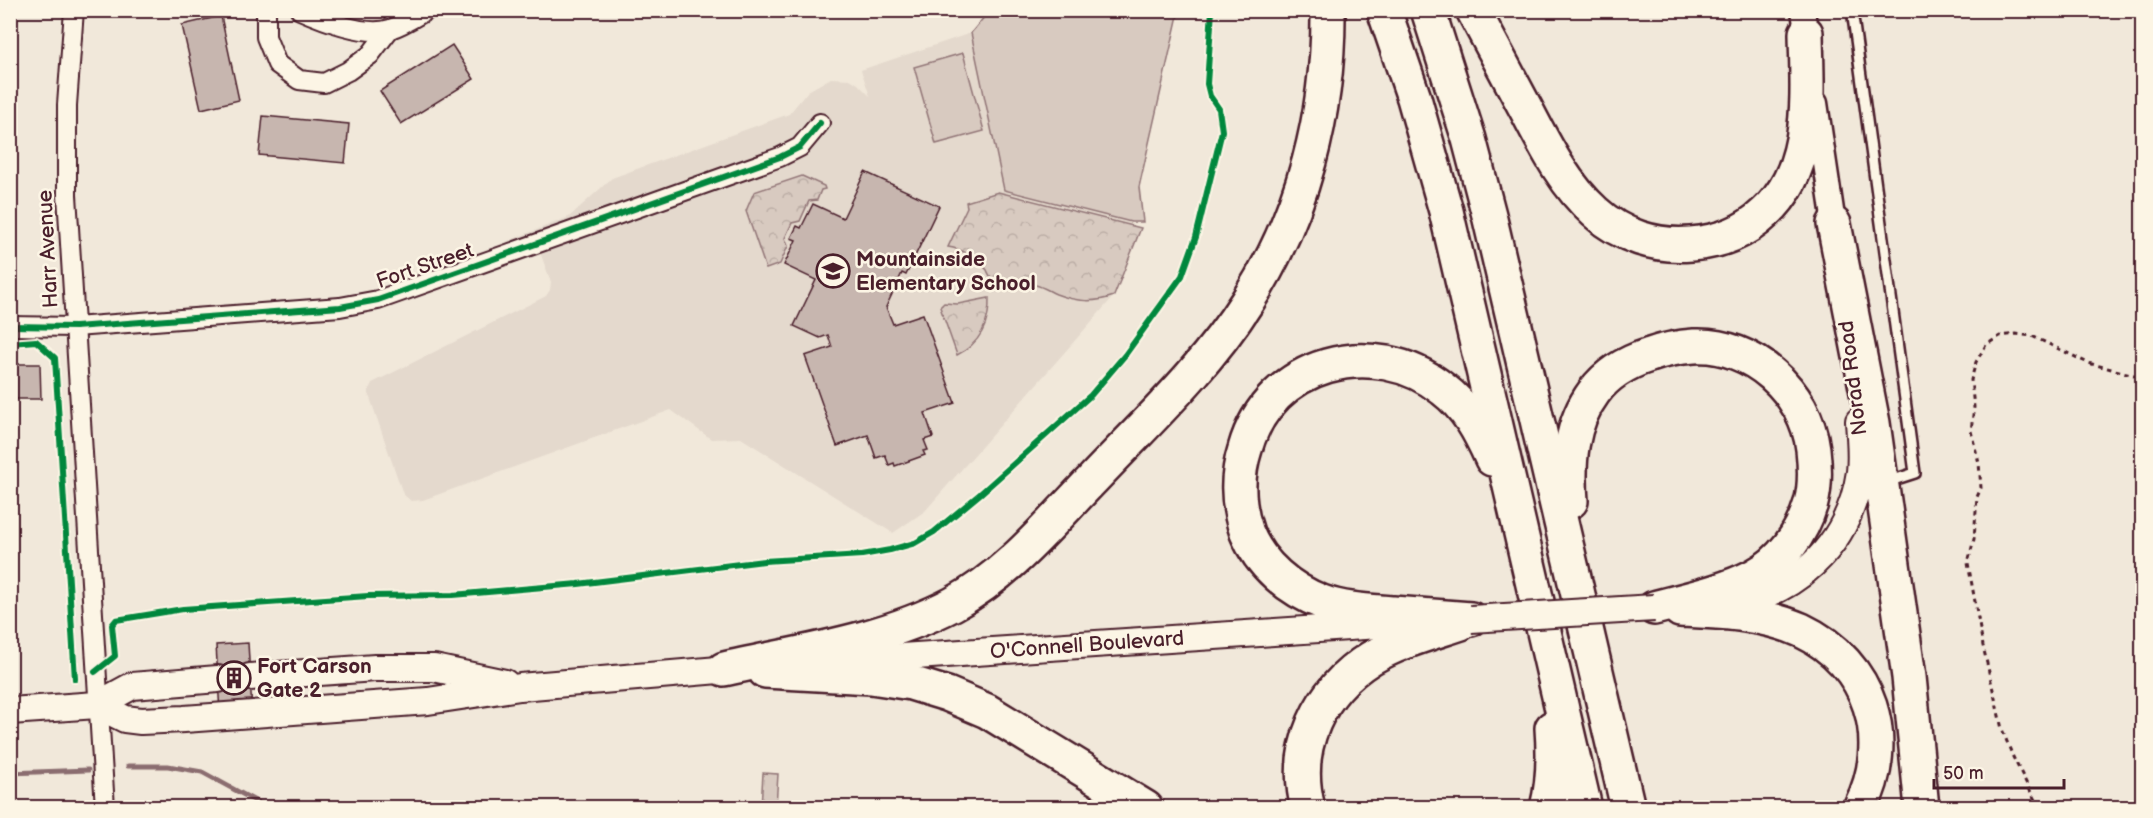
<svg xmlns="http://www.w3.org/2000/svg" width="2153" height="818" viewBox="0 0 2153 818" font-family="'Balsamiq Sans',sans-serif">
<defs>
<pattern id="forest-crowns" width="20" height="18" patternUnits="userSpaceOnUse" patternTransform="scale(1.5)"><rect width="20" height="18" fill="#d8cac0"/><path d="M2 6a3 3 0 1 1 6 0M12 15a3 3 0 1 1 6 0" fill="none" stroke="#bbada5"/></pattern>
</defs>
<rect width="100%" height="100%" fill="#f1e8da"/>
<filter id="ink" filterUnits="userSpaceOnUse"><feTurbulence type="fractalNoise" baseFrequency=".0167" numOctaves="2"/><feDisplacementMap in="SourceGraphic" scale="12" xChannelSelector="R" yChannelSelector="G"/><feConvolveMatrix kernelMatrix="1 2 1 2 8 2 1 2 1" color-interpolation-filters="sRGB"/></filter>
<g filter="url(#ink)">
<!-- built -->
<path fill="#e4d9cd" d="M987 11H1179L1114 296 925 511 893 533 741 438 711 439 671 410 423 500 411 501 403 494 368 392 372 383 546 296 550 290 551 282 537 244 491 260 508 241 569 217 612 178 789 114 808 91 831 78 850 79 858 84 870 96 861 70 971 33Z"/>
<!-- forest -->
<g fill="url(#forest-crowns)" stroke="#917476" stroke-width="1.5">
<path d="M802 176 824 186 825 189 821 190 817 200 809 201 800 221 792 223 785 238 788 246 780 264 766 269 746 211 754 192Z"/>
<path d="M998 192 1141 228 1114 296C1094 303 1077 302 1056 294 1049 291 1044 287 1035 285 1019 283 1006 289 992 278 989 276 988 272 987 270 978 258 962 249 948 247L967 207 966 202Z"/>
<path d="M989 298C990 323 980 344 957 355L940 307 944 303 958 304Z"/>
</g>
<!-- pitch -->
<g fill="#d8cac0" stroke="#917476" stroke-width="1.5">
<path d="M990 10 1179 11 1139 187 1143 222H1131L1004 190 971 33Z"/>
<path d="M963 53 984 131 936 144 914 67Z"/>
<path d="M763 773 778 774 776 807H761Z"/>
</g>
<g fill="none" stroke-linecap="round" stroke-linejoin="round">
<!-- stream -->
<g stroke="#8b6d6f" stroke-width="5">
<path d="M128 766H168L202 772 268 808"/>
<path d="M10 773 88 770"/>
</g>
</g>
<!-- building -->
<g fill="#c7b6af" stroke="#4a1f2b" stroke-width="1.5">
<path d="M221 16 239 100 201 109 182 25Z"/>
<path d="M452 45 474 79 401 124 380 91Z"/>
<path d="M263 116 349 124 345 163 259 155Z"/>
<path d="M865 172 939 206 906 275 902 273 886 307 893 324 923 314 955 403 925 413 933 437 924 440 928 450 923 451 925 455 895 466 894 463 889 465 885 455 876 458 868 435 837 446 805 356 832 347 828 335 820 338 794 326 816 280 784 265 796 240 791 238 797 226 801 228 813 204 843 218Z"/>
<path d="M10 364H40L41 399H10Z"/>
<path d="M248 643 252 711 220 713 216 645Z"/>
</g>
<g fill="none" stroke-linecap="round" stroke-linejoin="round">
<!-- service casing -->
<g stroke="#4a1f2b" stroke-width="14">
<path id="service" d="M1852 10 1915 473 1887 482"/>
</g>
<!-- minor casing -->
<g stroke="#4a1f2b" stroke-width="22">
<g id="minor">
<path d="M74 10 67 105V195L105 808"/>
<path d="M266 10V37L277 64 299 80 324 83 348 71 370 55 389 30"/>
<path d="M300 10C323 20 366 37 390 29 403 25 415 17 427 10"/>
<path d="M10 326 75 327 340 307 378 300 780 157 800 147 820 123"/>
</g>
</g>
<!-- tertiary casing -->
<g stroke="#4a1f2b" stroke-width="27">
<g id="tertiary">
<path d="M1803 10 1808 47"/>
<path d="M1816 103 1834 224"/>
</g>
</g>
<!-- secondary casing -->
<g stroke="#4a1f2b" stroke-width="30">
<g id="secondary">
<path d="M1717 605C1793 600 1849 546 1860 472 1862 455 1860 438 1859 421"/>
<path d="M826 662 1394 624"/>
<path d="M250 677 375 668H434L505 683"/>
<path d="M97 705 125 719 141 721 184 719 428 701 520 687 742 668"/>
<path d="M10 711 97 705 132 686 218 679"/>
</g>
</g>
<!-- motorway casing -->
<g stroke="#4a1f2b" stroke-width="38">
<g id="motorway">
<path d="M1384 10 1414 98 1446 211 1585 808"/>
<path d="M1428 10 1469 139 1489 215 1628 808"/>
<path d="M1473 10C1491 44 1509 77 1527 111 1546 147 1564 184 1595 212 1621 236 1656 247 1691 244 1719 242 1745 232 1765 213 1815 168 1807 94 1806 33"/>
<path d="M1834 224 1873 423 1909 677 1922 808"/>
<path d="M1571 501C1568 463 1570 424 1594 392 1607 374 1628 362 1650 355 1664 350 1679 347 1694 346 1753 343 1806 392 1813 449 1815 467 1816 485 1811 503 1802 533 1782 562 1754 576 1723 592 1687 599 1654 608"/>
<path d="M1680 610C1721 612 1762 613 1801 630 1871 663 1895 740 1860 808"/>
<path d="M1471 619C1445 617 1419 615 1393 613 1370 611 1344 610 1322 602 1290 590 1260 565 1247 533 1237 505 1236 477 1245 449 1269 362 1374 334 1443 389 1467 407 1480 432 1492 459"/>
<path d="M724 669C801 652 882 641 953 604 1009 574 1050 523 1094 478 1147 422 1206 367 1247 302 1303 215 1329 113 1328 10"/>
<path d="M765 671 871 677 911 683 947 694 987 711 1146 808"/>
<path d="M1308 808C1292 747 1319 691 1371 658 1398 642 1431 633 1461 623"/>
<path d="M1547 808C1554 781 1554 755 1552 728"/>
</g>
</g>
<!-- path -->
<path stroke="#4a1f2b" stroke-width="3" stroke-dasharray="4.5 4.5" stroke-linecap="butt" d="M2039 808 2013 757 2002 729 1983 646 1968 563 1974 539 1977 497 1981 488 1979 463 1971 431 1974 407 1971 380 1976 362 1986 345 2000 336 2016 334 2032 336 2088 363 2142 377"/>
<!-- service -->
<use href="#service" stroke="#fcf5e5" stroke-width="9"/>
<!-- minor -->
<use href="#minor" stroke="#fcf5e5" stroke-width="18"/>
<!-- tertiary -->
<use href="#tertiary" stroke="#fcf5e5" stroke-width="22"/>
<!-- secondary -->
<use href="#secondary" stroke="#fcf5e5" stroke-width="26"/>
<!-- motorway -->
<use href="#motorway" stroke="#fcf5e5" stroke-width="33"/>
<!-- secondary-bridge casing -->
<g stroke="#4a1f2b" stroke-width="30" stroke-linecap="butt">
<path id="secondary-bridge" d="M1471 619 1654 608"/>
</g>
<!-- secondary-bridge -->
<use href="#secondary-bridge" stroke="#fcf5e5" stroke-width="26"/>
<!-- cycleway casing -->
<g stroke="#fcf5e5" stroke-width="10">
<g id="cycleway">
<path d="M10 326 75 327 340 307 378 300 780 157 800 147 820 123"/>
<path d="M10 343 36 341 55 358 75 679"/>
<path d="M95 672 115 656 112 625 116 620 183 609 368 596 453 595 578 584 764 561 862 555 890 550 915 543 934 532 980 494 1091 395 1125 355 1182 276 1196 237 1222 131 1219 109 1210 96 1207 84 1212 10"/>
</g>
</g>
<!-- cycleway -->
<use href="#cycleway" stroke="#00873e" stroke-width="6"/>
</g>
</g>
<!-- icons -->
<defs>
<g id="school-ring" transform="scale(1.725)"><circle r="9.5" fill="#fcf5e5" stroke="#4a1f2b" stroke-width="1.5"/><path d="M0-5L7-2L0 1L-7-2ZM-4 1L0 2.5L4 1V4Q0 6-4 4Z" fill="#4a1f2b"/></g>
<g id="building-ring" transform="scale(1.725)"><circle r="9.5" fill="#fcf5e5" stroke="#4a1f2b" stroke-width="1.5"/><path d="M-4-6H4V6H1V3H-1V6H-4ZM-2.5-4.3h1.7v1.8h-1.7ZM.8-4.3h1.7v1.8H.8ZM-2.5-1h1.7V.8h-1.7ZM.8-1h1.7V.8H.8Z" fill="#4a1f2b"/></g>
</defs>
<g fill-rule="evenodd">
<use href="#school-ring" x="833" y="271"/>
<use href="#building-ring" x="234" y="678"/>
</g>
<g text-anchor="middle" dominant-baseline="central" stroke-width="5" stroke-linejoin="round" paint-order="stroke">
<!-- street labels -->
<g font-size="21" fill="#4a1f2b" stroke="#fcf5e5">
<text transform="translate(48 249) rotate(-93)">Harr Avenue</text>
<text transform="translate(425 266) rotate(-19)">Fort Street</text>
<text transform="translate(1853 378) rotate(-97)">Norad Road</text>
<text transform="translate(1087 645) rotate(-4)">O'Connell Boulevard</text>
</g>
<!-- poi labels -->
<g font-size="21" font-weight="bold" fill="#4a1f2b" stroke="#fcf5e5" text-anchor="start">
<text x="856" y="259">Mountainside<tspan x="856" dy="24">Elementary School</tspan></text>
<text x="257" y="666">Fort Carson<tspan x="257" dy="24">Gate 2</tspan></text>
</g>
</g>
<!-- margin -->
<rect width="2153" height="818" fill="none" stroke="#fcf5e5" stroke-width="36"/>
<rect x="18" y="18" width="2117" height="782" fill="none" stroke="#4a1f2b" stroke-width="2" filter="url(#ink)"/>
<!-- scale -->
<path d="M1934 779v9h130v-9" fill="none" stroke="#4a1f2b" stroke-width="3"/>
<text x="1943" y="779" font-size="18" fill="#4a1f2b" stroke="#fcf5e5" stroke-width="4.5" paint-order="stroke">50 m</text>
</svg>
